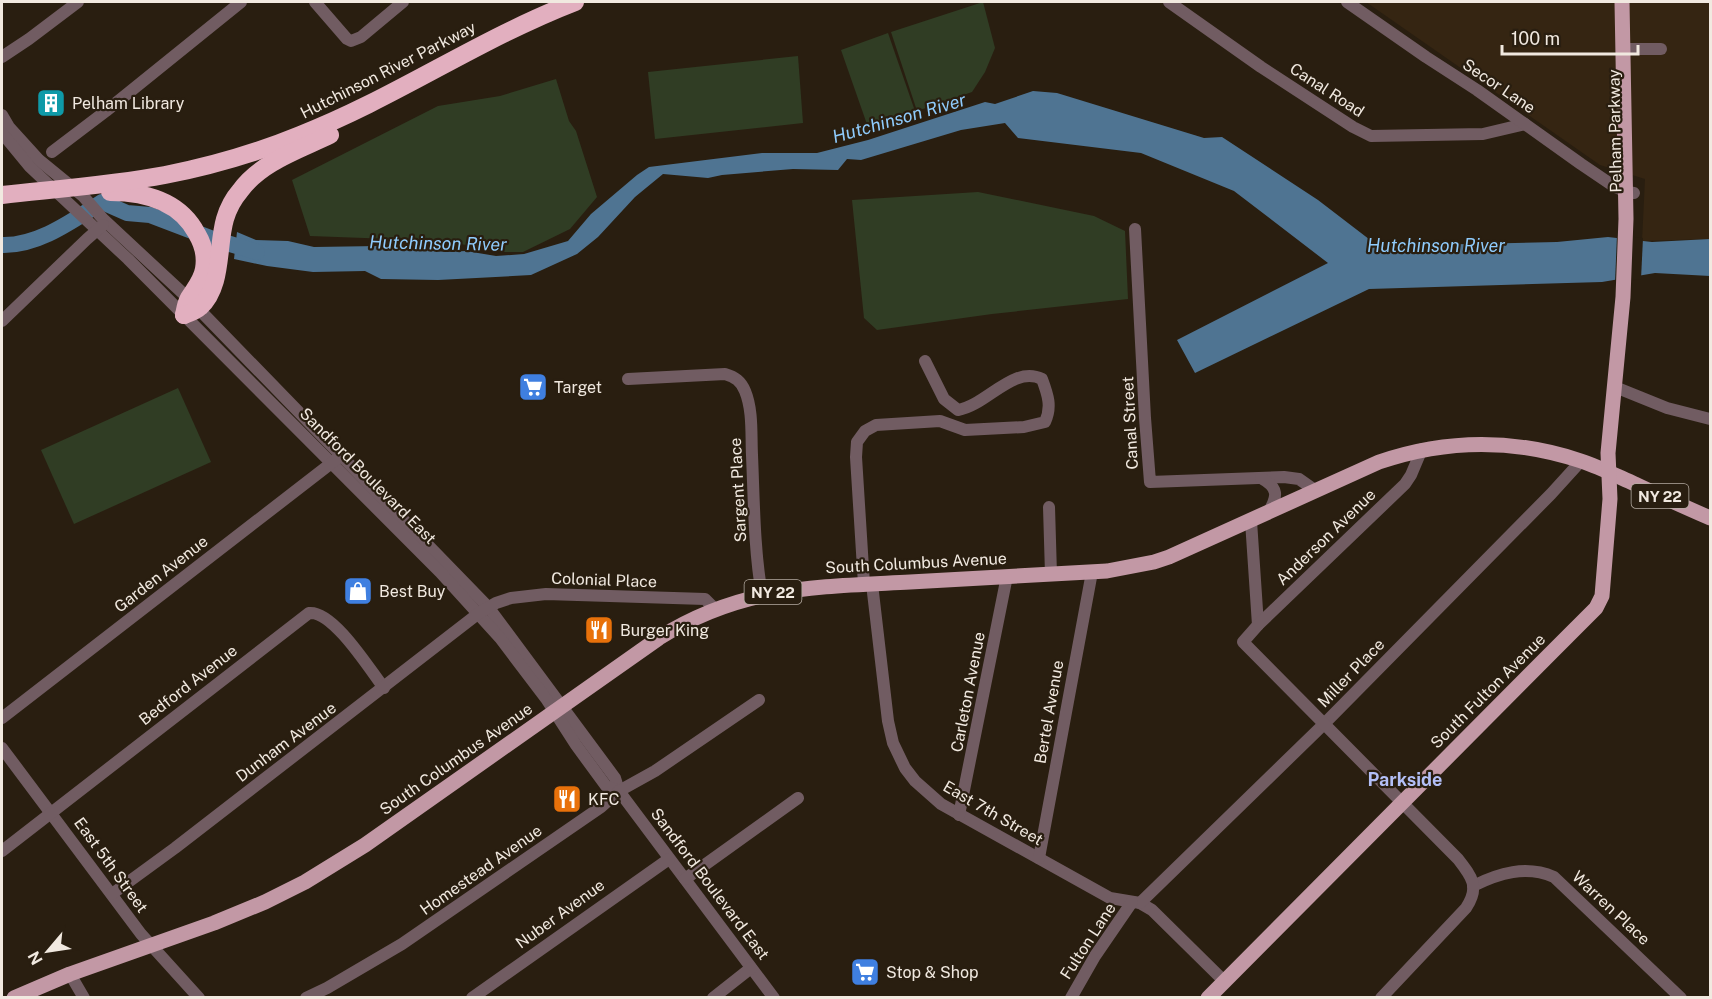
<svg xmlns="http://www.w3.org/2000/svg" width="1712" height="999" viewBox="0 0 1712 999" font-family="'Public Sans',sans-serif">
<rect width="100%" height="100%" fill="#291e10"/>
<!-- built -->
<path fill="#352512" d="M1366 2H1710V239L1642 241 1645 179 1600 165Z"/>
<!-- green -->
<g fill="#303d24">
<path d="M983 2 995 48 985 72 972 92 917 111 891 32Z"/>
<path d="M888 33 916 114 869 130 841 50Z"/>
<path d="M798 56 803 123 655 139 648 72Z"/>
<path d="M556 79 569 121 576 131 597 197 570 229 523 252H501L446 241 310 236 292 180 438 106 500 96Z"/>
<path d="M978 192 1094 216 1125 231 1128 299 992 314 877 330 864 318 852 200Z"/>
<path d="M178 388 211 462 74 524 41 450Z"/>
</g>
<!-- water -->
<path fill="#4f7492" d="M1033 91 1057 93 1204 138 1222 137 1318 200 1378 246 1557 242 1608 237 1652 242 1710 239V276L1655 273 1602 282 1369 289 1195 373 1177 340 1328 263 1234 191 1141 153 1018 138 1005 123 961 130 861 160 847 159 838 170 793 169 722 175 708 178 663 174 635 197 598 237 577 254 531 275 438 280 381 279 365 271 313 272 267 266 234 259 237 232 256 240 288 241 314 247 378 246 446 252 466 251 496 256 524 254 568 241 591 214 637 175 649 167 762 153H817L868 140 985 102 995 104Z"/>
<!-- pier -->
<path fill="#291e10" d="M1617 235 1643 238 1641 279 1615 283Z"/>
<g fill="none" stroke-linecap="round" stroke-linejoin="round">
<!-- river -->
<path stroke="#4f7492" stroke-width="16" d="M2 245C38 246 72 221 102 202L127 213 150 215 213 239 257 252"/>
<!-- minor -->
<g stroke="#715c62" stroke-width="12">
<path d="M315 2 347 39 351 41 361 37 403 2"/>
<path d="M1169 2 1261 67 1353 127 1371 136 1483 134 1525 124"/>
<path d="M1347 2 1426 57 1477 90 1581 164 1615 187 1627 192 1634 193"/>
<path d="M1623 49H1661"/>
<path d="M2 57 29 39 78 2"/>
<path d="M2 115 9 127 39 160 83 196 103 219 188 298 489 608 615 778 619 791 774 998"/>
<path d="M2 133 30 167 128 259 440 572 500 638 547 700 576 745 606 786 619 791"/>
<path d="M52 152 106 111 241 2"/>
<path d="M1135 229 1145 418 1150 482 1284 477 1299 479 1316 491"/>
<path d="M2 321 87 239 103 225"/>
<path d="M628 379 725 374C735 377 741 381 745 391 753 410 751 435 752 455 754 501 754 549 762 595"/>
<path d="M1615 387 1667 408 1710 419"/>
<path d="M1261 478C1279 488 1278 496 1268 513"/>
<path d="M1049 507 1051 574"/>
<path d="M1251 521 1258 625"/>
<path d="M864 584 856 457 857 442 865 431 876 425 940 421 965 430 1024 427 1045 422C1052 407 1048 395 1042 379 1013 365 987 405 958 410L944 399 925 361"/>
<path d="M872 584 888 721 893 743 905 768 915 781 941 804 1110 898 1140 903 1152 910 1224 981"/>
<path d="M2 718 338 458"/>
<path d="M2 748 141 934 199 998"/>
<path d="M959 815 1007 576"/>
<path d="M2 851 309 613C333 610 370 670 384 688"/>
<path d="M1039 858 1092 572"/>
<path d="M685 879 798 798"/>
<path d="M1473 886C1499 873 1526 865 1554 877L1681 998"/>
<path d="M112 894 175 848 479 613 496 603 511 598 546 594 705 599 715 609"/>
<path d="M1140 903 1323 725 1551 494 1581 461"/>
<path d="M70 974 84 998"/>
<path d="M306 998 327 988 402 944 601 807 619 791 655 771 759 700"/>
<path d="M472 998 669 859"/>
<path d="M713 998 751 968"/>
<path d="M1071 998 1095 956 1132 902"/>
<path d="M1381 998 1466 908C1480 887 1472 877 1458 859L1243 642 1258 625 1405 484 1411 475 1422 449"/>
</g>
<!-- major -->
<g stroke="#c298a5" stroke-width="15">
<path d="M14 998 70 974 214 923 265 902 305 882 365 845 659 638C742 586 815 587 910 582 975 578 1041 575 1107 571L1154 562 1169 557 1379 462C1446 439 1512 438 1581 461 1599 467 1617 476 1635 484 1660 496 1685 507 1710 518"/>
<path d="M1208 998 1558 646 1596 608 1602 596 1610 499 1608 453 1623 297 1626 219 1622 2"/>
</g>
<!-- highway -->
<g stroke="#e2afbf" stroke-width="18">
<path d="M110 192C144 192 180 201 197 234 203 244 206 257 204 269 202 281 195 288 189 298 186 303 185 310 184 315"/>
<path d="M2 195C56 189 111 185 165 175 211 166 256 153 300 135 395 98 479 39 575 2"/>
<path d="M184 315C190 313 196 311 200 307 223 286 217 246 225 219 228 209 233 199 240 191 261 162 299 150 330 135"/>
</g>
</g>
<!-- icons -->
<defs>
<g id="building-square" transform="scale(1.5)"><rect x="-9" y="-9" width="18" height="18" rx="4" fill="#0f9aa8" stroke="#291e10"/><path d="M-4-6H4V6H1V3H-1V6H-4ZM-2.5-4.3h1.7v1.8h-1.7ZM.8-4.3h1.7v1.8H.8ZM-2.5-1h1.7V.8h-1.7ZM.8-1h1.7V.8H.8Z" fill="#fff"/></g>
<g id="supermarket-square" transform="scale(1.5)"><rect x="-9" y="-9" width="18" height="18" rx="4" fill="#3f7fe0" stroke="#291e10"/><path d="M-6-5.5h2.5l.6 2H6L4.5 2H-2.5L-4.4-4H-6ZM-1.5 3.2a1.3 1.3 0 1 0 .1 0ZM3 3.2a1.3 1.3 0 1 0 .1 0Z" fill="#fff"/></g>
<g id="shop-square" transform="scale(1.5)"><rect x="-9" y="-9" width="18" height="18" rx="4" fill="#3f7fe0" stroke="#291e10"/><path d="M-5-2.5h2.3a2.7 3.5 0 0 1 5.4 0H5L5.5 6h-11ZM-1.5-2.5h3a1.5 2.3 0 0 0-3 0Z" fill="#fff"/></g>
<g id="restaurant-square" transform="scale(1.5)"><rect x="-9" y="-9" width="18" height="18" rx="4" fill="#e8710a" stroke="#291e10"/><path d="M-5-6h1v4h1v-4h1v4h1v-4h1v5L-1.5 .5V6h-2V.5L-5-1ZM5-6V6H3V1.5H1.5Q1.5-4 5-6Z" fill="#fff"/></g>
</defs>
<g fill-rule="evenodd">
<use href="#building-square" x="51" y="103"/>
<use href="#supermarket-square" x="533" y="387"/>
<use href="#shop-square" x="358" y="591"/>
<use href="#restaurant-square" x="599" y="630"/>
<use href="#restaurant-square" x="567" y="799"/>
<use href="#supermarket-square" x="865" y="972"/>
</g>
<g text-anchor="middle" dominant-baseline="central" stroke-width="4.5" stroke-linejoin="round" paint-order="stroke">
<!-- shield labels -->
<g fill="#291e10" stroke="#b5aca2" stroke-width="1.5">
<rect x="1631.5" y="484" width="57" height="24" rx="4.5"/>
<rect x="744.5" y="580" width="57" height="24" rx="4.5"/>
</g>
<g font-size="15" font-weight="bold" fill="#f1e9e0">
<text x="1660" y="496">NY 22</text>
<text x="773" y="592">NY 22</text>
</g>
<!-- street labels -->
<g font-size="16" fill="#f1e9e0" stroke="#291e10">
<text transform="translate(388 70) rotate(-27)">Hutchinson River Parkway</text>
<text transform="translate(1499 86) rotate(34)">Secor Lane</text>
<text transform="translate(1327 90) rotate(33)">Canal Road</text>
<text transform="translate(1615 131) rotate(-91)">Pelham Parkway</text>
<text transform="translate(1130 423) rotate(-93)">Canal Street</text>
<text transform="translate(368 476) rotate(45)">Sandford Boulevard East</text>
<text transform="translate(738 490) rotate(-93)">Sargent Place</text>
<text transform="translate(1326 537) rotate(-44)">Anderson Avenue</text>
<text transform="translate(916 563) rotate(-3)">South Columbus Avenue</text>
<text transform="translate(161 574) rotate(-38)">Garden Avenue</text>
<text transform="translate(604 580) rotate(2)">Colonial Place</text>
<text transform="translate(1351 673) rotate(-46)">Miller Place</text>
<text transform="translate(188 685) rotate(-38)">Bedford Avenue</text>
<text transform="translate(1488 691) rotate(-45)">South Fulton Avenue</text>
<text transform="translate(968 692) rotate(-79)">Carleton Avenue</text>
<text transform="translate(1049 712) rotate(-80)">Bertel Avenue</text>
<text transform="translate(286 742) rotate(-37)">Dunham Avenue</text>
<text transform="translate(456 759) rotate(-35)">South Columbus Avenue</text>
<text transform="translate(993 813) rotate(30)">East 7th Street</text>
<text transform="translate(111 865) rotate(54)">East 5th Street</text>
<text transform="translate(481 870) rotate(-35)">Homestead Avenue</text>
<text transform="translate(710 884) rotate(53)">Sandford Boulevard East</text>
<text transform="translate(1611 908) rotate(43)">Warren Place</text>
<text transform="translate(560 914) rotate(-36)">Nuber Avenue</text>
<text transform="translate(1088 941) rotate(-57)">Fulton Lane</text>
</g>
<!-- poi labels -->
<g font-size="16" fill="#f1e9e0" stroke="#291e10" text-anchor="start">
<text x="72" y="103">Pelham Library</text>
<text x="554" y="387">Target</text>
<text x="379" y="591">Best Buy</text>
<text x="620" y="630">Burger King</text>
<text x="588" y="799">KFC</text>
<text x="886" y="972">Stop &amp; Shop</text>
</g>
<!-- water labels -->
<g font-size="18" font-style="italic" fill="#8fcbfc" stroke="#291e10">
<text transform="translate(899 118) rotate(-16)">Hutchinson River</text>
<text transform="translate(438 243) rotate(1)">Hutchinson River</text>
<text x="1436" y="245">Hutchinson River</text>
</g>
<!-- neighbourhood labels -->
<g font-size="18" font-weight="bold" fill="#b3bff7" stroke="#291e10">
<text x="1405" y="779">Parkside</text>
</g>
</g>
<!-- border -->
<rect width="1712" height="999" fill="none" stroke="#f1e9e0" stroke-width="6"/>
<!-- north arrow -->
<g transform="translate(48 951) rotate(241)" stroke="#291e10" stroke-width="4.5" paint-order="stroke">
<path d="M0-4.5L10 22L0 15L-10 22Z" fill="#f1e9e0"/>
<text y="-9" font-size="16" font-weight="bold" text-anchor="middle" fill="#f1e9e0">N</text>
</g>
<!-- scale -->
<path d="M1502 45v9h136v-9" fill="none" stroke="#f1e9e0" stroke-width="3"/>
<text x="1511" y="45" font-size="18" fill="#f1e9e0" stroke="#291e10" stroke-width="4.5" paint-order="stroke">100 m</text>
</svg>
